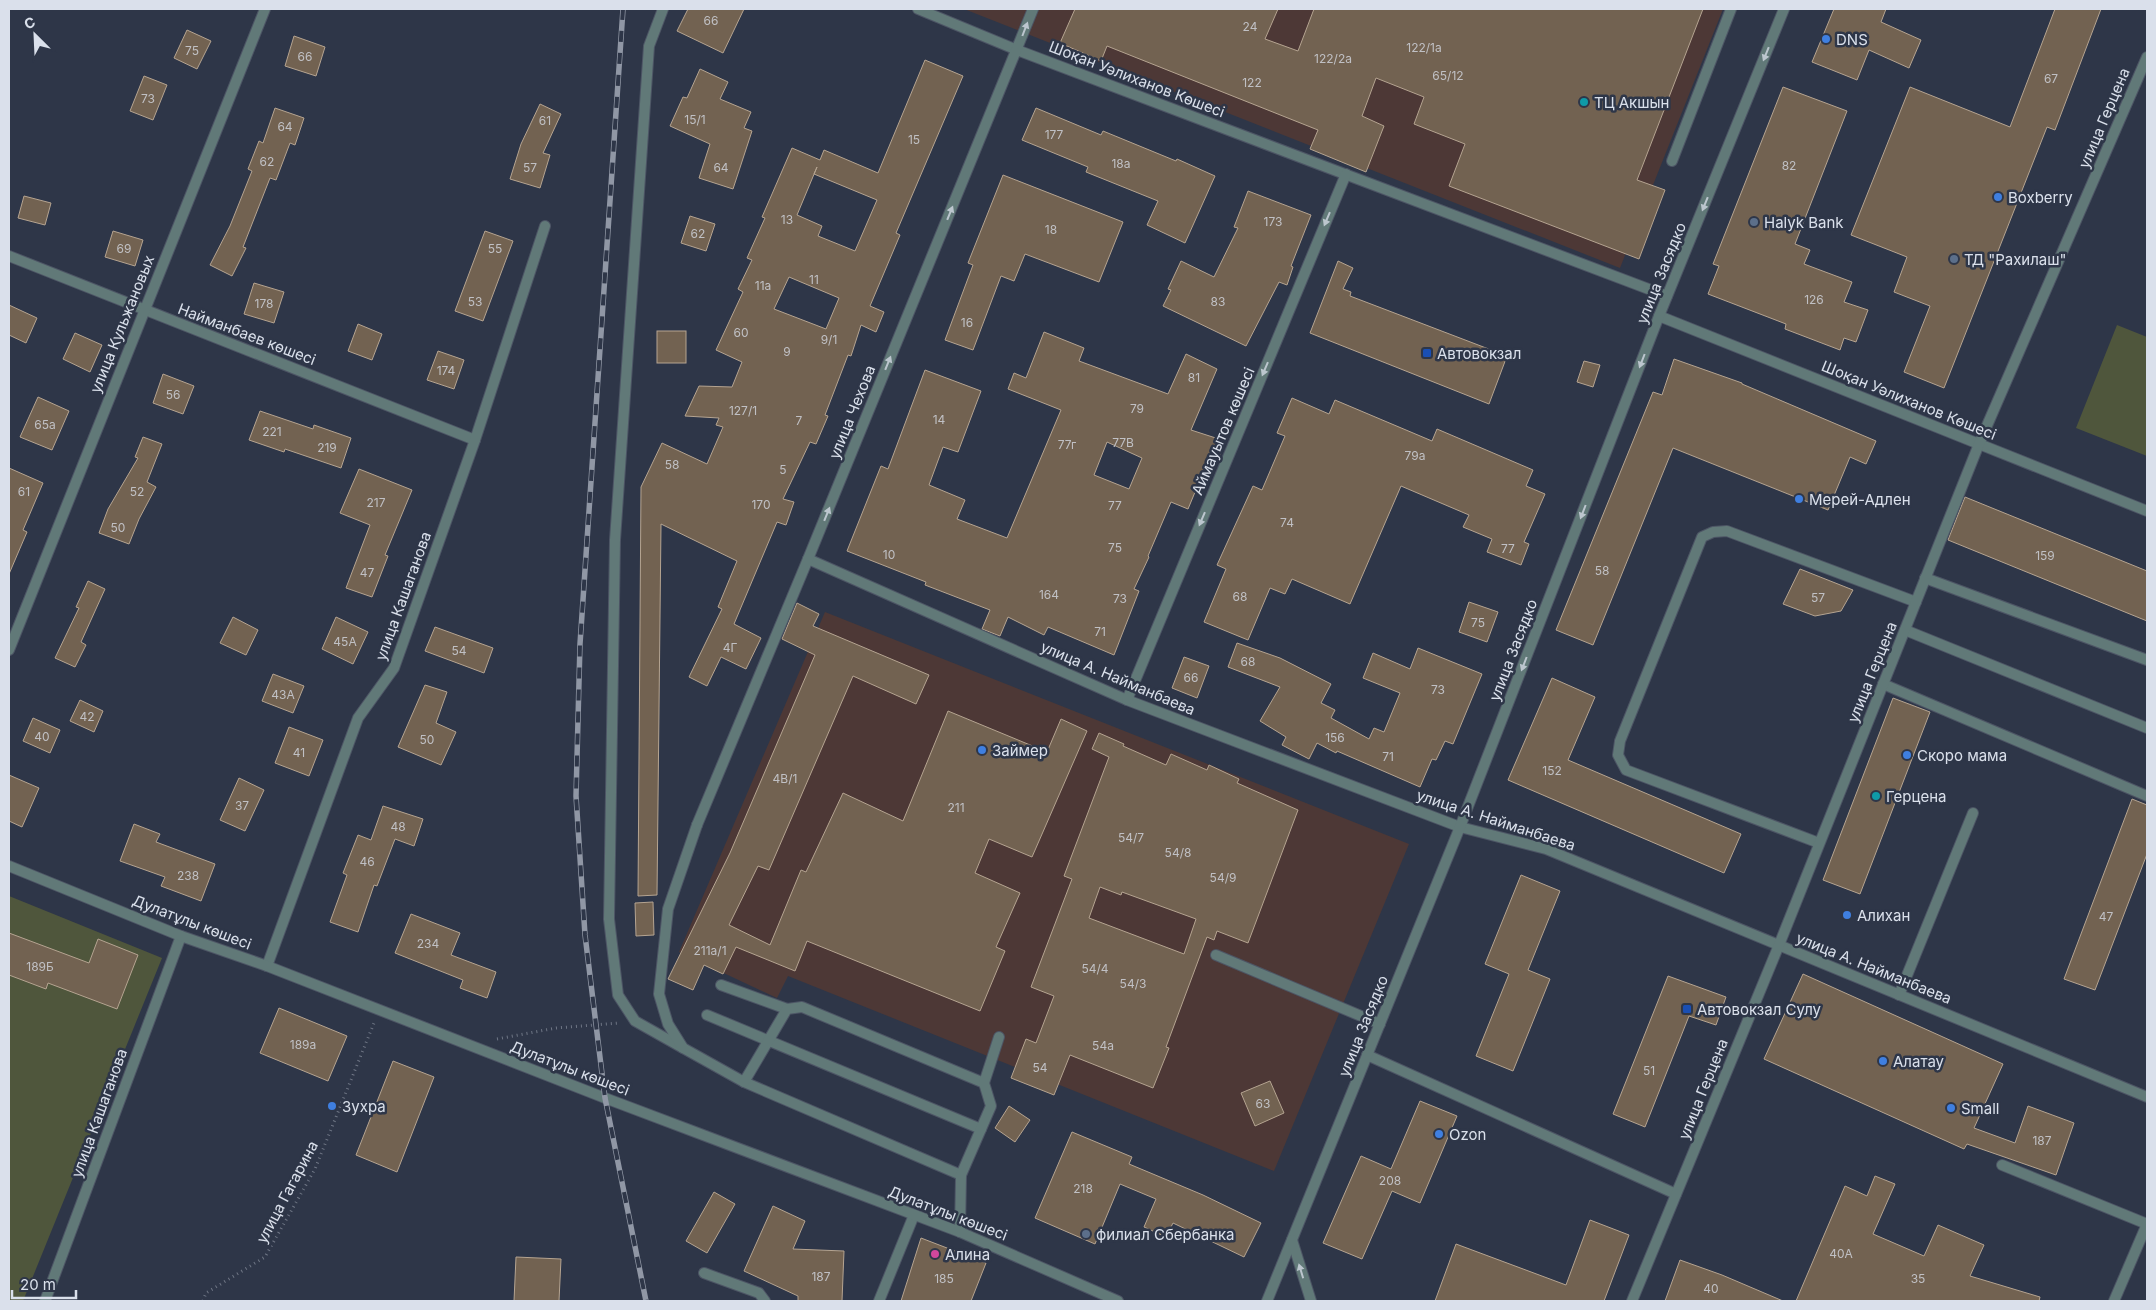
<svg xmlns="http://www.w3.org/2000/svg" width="2156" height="1310" viewBox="0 0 2156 1310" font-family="Inter,sans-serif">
<rect width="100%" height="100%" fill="#2e3648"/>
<!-- commercial -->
<g fill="#4d3836">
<path d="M964 9H1723L1620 268Z"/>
<path d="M825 612 1409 844 1274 1171 788 976 777 998 679 952Z"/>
</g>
<!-- green -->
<g fill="#4f563c">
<path d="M2117 325 2147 337V456L2076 428Z"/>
<path d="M9 896 162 958 23 1301H9Z"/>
</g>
<!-- building -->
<g fill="#726251" stroke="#b5a491" fill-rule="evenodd">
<path d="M688 9H744L723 53 677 31Z"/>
<path d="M1075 9H1278L1265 39 1298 51 1314 9H1703L1637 180 1665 190 1639 259 1449 186 1465 144 1414 124 1424 97 1376 78 1362 116 1384 126 1366 172 1310 149 1318 130 1107 46 1101 61 1060 43Z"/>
<path d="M1834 9H1886L1881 22 1921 40 1909 68 1869 50 1857 80 1812 62Z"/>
<path d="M2055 9H2101L2055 130 2047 127 1944 388 1904 372 1930 306 1894 292 1907 257 1851 235 1910 87 2010 127Z"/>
<path d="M187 30 211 41 197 69 174 58Z"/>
<path d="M294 36 325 47 316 76 285 66Z"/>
<path d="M925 60 963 76 896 233 900 235 870 306 884 312 876 332 861 325 851 356 848 355 825 415 828 416 816 444 810 442 783 499 794 502 786 525 777 522 734 624 761 638 746 669 721 657 707 686 689 677 722 609 718 607 737 561 661 524 657 895 638 896 641 487 662 443 707 464 723 427 716 425 719 418 685 416 699 386 732 387 742 362 716 350 743 292 738 289 752 260 747 258 765 218 762 217 792 148 820 160 824 150 878 173ZM817 167 814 174 877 200 855 251 818 236 822 226 797 215ZM789 277 839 298 826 329 774 309Z"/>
<path d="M700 69 728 82 720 99 751 112 744 128 752 131 733 189 699 178 710 144 670 126 683 97 687 98Z"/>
<path d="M144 76 167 85 153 120 130 111Z"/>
<path d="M1783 87 1847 111 1795 244 1810 250 1804 264 1852 282 1844 302 1868 310 1856 342 1844 338 1840 350 1785 329 1786 324 1708 294 1719 266 1713 264Z"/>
<path d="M540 104 561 114 543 153 550 155 540 188 510 179 521 144Z"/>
<path d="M275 108 304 118 295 145 290 143 276 180 270 178 243 247 246 248 232 276 210 265 230 226 252 171 248 169 259 141 263 143Z"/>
<path d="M1036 108 1101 135 1103 131 1176 161 1177 159 1215 176 1185 243 1147 225 1158 201 1086 172 1088 167 1022 140Z"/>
<path d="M1003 175 1123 222 1099 282 1025 254 1014 281 1001 276 973 350 945 340 973 265 968 263Z"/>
<path d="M1248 191 1311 215 1291 266 1293 267 1287 285 1279 282 1246 346 1163 306 1171 290 1168 289 1181 261 1214 277 1238 228 1234 227Z"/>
<path d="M24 196 51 203 45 225 18 218Z"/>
<path d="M690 216 715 224 706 251 681 243Z"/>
<path d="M113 231 143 240 135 266 105 257Z"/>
<path d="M485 231 513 241 483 321 455 311Z"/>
<path d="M1338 261 1353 268 1343 289 1351 292 1350 296 1507 356 1489 404 1310 333Z"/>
<path d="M254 283 284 292 274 323 244 314Z"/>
<path d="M9 305 37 318 26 343 9 335Z"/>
<path d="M358 324 382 334 372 360 348 351Z"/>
<rect x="657" y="331" width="29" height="32"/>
<path d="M1044 332 1084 348 1079 361 1168 394 1186 354 1217 369 1191 430 1225 441 1219 458 1210 456 1188 509 1171 502 1148 556 1149 557 1134 589 1139 591 1114 655 1048 627 1044 635 1008 617 1000 636 982 629 990 610 925 585 926 582 847 551 881 466 888 469 925 370 981 391 958 452 943 447 929 485 965 500 957 519 1007 538 1061 410 1008 389 1014 373 1026 378ZM1107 442 1142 458 1129 489 1094 475Z"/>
<path d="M75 333 102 345 90 372 63 359Z"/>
<path d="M438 351 464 360 454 389 427 380Z"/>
<path d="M1674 359 1742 383V384L1876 441 1866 464 1850 457 1828 510 1673 448 1593 645 1556 630 1653 392 1662 395Z"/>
<path d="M1584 361 1600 365 1593 387 1577 382Z"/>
<path d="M163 374 194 386 183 414 153 403Z"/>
<path d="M38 397 69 411 52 450 20 437Z"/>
<path d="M1292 398 1329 414 1335 400 1432 441 1437 429 1533 470 1526 486 1545 494 1524 542 1529 544 1521 565 1487 552 1492 539 1463 527 1469 515 1401 486 1350 604 1292 579 1285 594 1270 588 1248 640 1204 622 1226 569 1217 565 1253 486 1262 490 1285 436 1277 433Z"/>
<path d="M260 411 313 429 314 425 351 438 341 468 285 449 284 452 249 440Z"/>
<path d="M143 437 162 444 147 482 156 487 139 519 129 544 99 533 108 509 138 458 135 457Z"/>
<path d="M9 468 43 483 23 530 27 532 9 574Z"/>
<path d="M359 469 412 490 385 555 388 556 372 597 346 588 370 525 340 513Z"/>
<path d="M1965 497 2147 571V621L1948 540Z"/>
<path d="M1800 569 1853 590 1841 611 1815 616 1783 604Z"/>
<path d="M88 581 105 589 81 642 86 645 75 667 55 658 79 608 76 607Z"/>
<path d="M1469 602 1498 612 1487 642 1459 632Z"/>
<path d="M797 603 819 614 813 626 929 675 916 704 853 676 769 870 758 866 729 925 770 945 801 870 806 872 843 793 903 821 948 711 1047 752 1061 719 1087 731 1032 857 989 839 975 873 1020 893 996 947 1005 951 980 1011 807 941 795 971 736 947 723 974 704 965 693 990 668 979 730 853 815 655 782 639Z"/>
<path d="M233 617 258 630 246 655 220 643Z"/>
<path d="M336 617 368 632 353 664 322 649Z"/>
<path d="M435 627 493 648 484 673 425 651Z"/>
<path d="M1237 643 1280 658 1331 684 1321 703 1335 710 1331 718 1369 739 1374 728 1384 732 1400 693 1363 678 1373 653 1410 669 1418 648 1482 674 1453 744 1445 741 1436 760 1432 759 1420 787 1337 751 1336 753 1317 743 1309 759 1282 745 1286 737 1260 721 1280 687 1228 667Z"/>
<path d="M1184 657 1209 666 1197 698 1172 688Z"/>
<path d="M273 674 304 686 293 713 262 701Z"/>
<path d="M1552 678 1595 697 1568 760 1741 834 1724 873 1508 780Z"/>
<path d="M425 685 447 692 436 723 456 732 441 765 398 747Z"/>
<path d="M1893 698 1930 712 1860 894 1823 880Z"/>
<path d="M80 700 103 711 94 732 70 721Z"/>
<path d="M33 718 60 730 50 753 23 741Z"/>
<path d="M289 727 323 740 309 776 275 763Z"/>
<path d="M1099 733 1124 744 1123 746 1166 765 1171 754 1207 770 1209 765 1239 779 1237 783 1298 810 1248 943 1217 931 1214 940 1207 937 1166 1047 1169 1048 1153 1088 1070 1055 1054 1095 1011 1078 1026 1039 1036 1043 1054 996 1031 987 1072 879 1064 876 1109 757 1092 749ZM1100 887 1121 895 1122 892 1196 919 1184 954 1089 918Z"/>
<path d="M9 775 39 788 22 827 9 821Z"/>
<path d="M239 778 264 790 245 831 220 820Z"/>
<path d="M2132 799 2147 805V854L2095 990 2064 979Z"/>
<path d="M383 806 423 819 414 846 395 839 377 886 374 885 358 932 330 922 347 875 343 873 358 835 371 840Z"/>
<path d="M134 824 160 834 156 842 215 864 201 901 161 886 165 877 120 861Z"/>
<path d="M1521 875 1560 891 1528 970 1550 979 1513 1071 1476 1056 1509 974 1485 964Z"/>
<path d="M653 902 654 935 636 936 635 903Z"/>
<path d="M411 914 460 933 451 955 496 972 487 998 460 988 463 980 395 953Z"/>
<path d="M9 933 89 963 98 939 138 955 117 1009 48 983 46 989 9 975Z"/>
<path d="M1803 974 2003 1064 1974 1128 2015 1143 2028 1106 2074 1123 2056 1175 1967 1144 1964 1149 1764 1059Z"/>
<path d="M1668 976 1726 997 1716 1025 1689 1016 1645 1127 1613 1114Z"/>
<path d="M279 1008 347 1036 328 1081 260 1053Z"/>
<path d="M393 1061 434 1077 397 1172 356 1155Z"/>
<path d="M1270 1081 1284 1113 1255 1126 1241 1093Z"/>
<path d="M1420 1101 1457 1116 1420 1203 1392 1191 1362 1259 1323 1243 1361 1156 1391 1169Z"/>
<path d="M1009 1106 1030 1120 1015 1142 995 1128Z"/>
<path d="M1072 1132 1132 1157 1129 1164 1203 1195 1261 1223 1244 1257 1173 1223 1166 1237 1144 1227 1156 1199 1120 1184 1095 1244 1035 1218Z"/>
<path d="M1875 1176 1895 1184 1873 1234 1924 1256 1938 1225 1984 1245 1970 1276 2040 1297 2039 1301H1796L1845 1186 1867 1196Z"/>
<path d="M714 1192 735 1204 707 1253 686 1241Z"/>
<path d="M773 1206 805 1221 793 1249 844 1251 842 1301H798V1296L744 1271Z"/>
<path d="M1590 1220 1629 1235 1604 1301H1435L1456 1244 1566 1285Z"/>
<path d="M921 1238 986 1263 971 1301H901Z"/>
<path d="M516 1257 561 1259 559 1301H514Z"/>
<path d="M1680 1260 1722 1275 1783 1301H1665Z"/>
</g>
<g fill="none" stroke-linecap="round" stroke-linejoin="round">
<!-- service casing -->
<g stroke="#4d5565" stroke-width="12">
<g id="service">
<path d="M663 9 649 46 615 540 609 919 618 995 635 1021 683 1048"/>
<path d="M1672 161 1731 9"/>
<path d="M1925 578 2147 660"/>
<path d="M1905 630 2147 728"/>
<path d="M1883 684 2147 796"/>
<path d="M697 825 668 909 659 994 668 1024 683 1048 744 1082 961 1175"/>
<path d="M1819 843 1626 770 1618 755 1620 741 1702 537 1713 532 1727 531 1916 602"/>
<path d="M1216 955 1380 1024"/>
<path d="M721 985 787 1009"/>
<path d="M1899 995 1973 813"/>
<path d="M707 1015 981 1129"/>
<path d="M1367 1055 1676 1194"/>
<path d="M744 1082 787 1009 802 1007 984 1083"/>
<path d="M2002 1165 2147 1224"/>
<path d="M960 1232 961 1175 991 1106 984 1083 999 1037"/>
<path d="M704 1273 759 1293 765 1301"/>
</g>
</g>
<!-- minor casing -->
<g stroke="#4d5565" stroke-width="12">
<g id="minor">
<path d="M918 9 1017 50 1667 296"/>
<path d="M9 256 475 440"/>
<path d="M1659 316 1979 444"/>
<path d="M808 559 1127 700 1460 827 1546 849 2147 1097"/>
<path d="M9 650 265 9"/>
<path d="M1127 700 1346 174"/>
<path d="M697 825 808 559 1033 9"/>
<path d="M267 966 358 718 394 668 475 440 545 226"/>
<path d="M45 1301 181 936"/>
<path d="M879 1301 914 1215"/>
<path d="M1267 1301 1460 827 1659 316 1784 9"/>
<path d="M2114 1301 2147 1224"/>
</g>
</g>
<!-- tertiary casing -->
<g stroke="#4d5565" stroke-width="12">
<g id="tertiary">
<path d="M1979 444 2147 511"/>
<path d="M9 866 181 936 267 966 605 1098 960 1232 1118 1301"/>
<path d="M1292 1240 1311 1301"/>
<path d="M1632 1301 1779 945 1979 444 2147 57"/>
</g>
</g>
<!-- path -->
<g stroke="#6f7685" stroke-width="3" stroke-dasharray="1 4" stroke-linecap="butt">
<path d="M497 1039 556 1028 619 1023"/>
<path d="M203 1301 206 1293 265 1257 315 1169 374 1023"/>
</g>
<!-- service -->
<use href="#service" stroke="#617978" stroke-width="10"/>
<!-- minor -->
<use href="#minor" stroke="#617978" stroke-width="10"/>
<!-- tertiary -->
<use href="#tertiary" stroke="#617978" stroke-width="10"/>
<!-- rail casing -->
<g stroke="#9097a5" stroke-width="5.5">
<path id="rail" d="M623 9 580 644 576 796 585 935 605 1098 646 1301"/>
</g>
<!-- rail -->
<use href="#rail" stroke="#2e3648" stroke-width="4" stroke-dasharray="11" stroke-linecap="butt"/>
</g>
<!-- one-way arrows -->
<defs><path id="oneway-solid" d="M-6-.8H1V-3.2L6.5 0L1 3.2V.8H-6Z" transform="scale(1.25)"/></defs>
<g fill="#bcc6ce">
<use href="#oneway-solid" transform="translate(1025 29) rotate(-69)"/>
<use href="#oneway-solid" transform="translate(1766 54) rotate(112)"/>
<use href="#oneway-solid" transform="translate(1705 204) rotate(112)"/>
<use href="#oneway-solid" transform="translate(950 213) rotate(-68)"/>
<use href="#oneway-solid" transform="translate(1327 219) rotate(113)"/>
<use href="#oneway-solid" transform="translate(1642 361) rotate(111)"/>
<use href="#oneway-solid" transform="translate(888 363) rotate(-68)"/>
<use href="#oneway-solid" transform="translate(1265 369) rotate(113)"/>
<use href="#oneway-solid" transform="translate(1583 512) rotate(111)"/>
<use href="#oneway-solid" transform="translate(827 514) rotate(-68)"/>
<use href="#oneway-solid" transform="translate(1202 519) rotate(113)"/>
<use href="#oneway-solid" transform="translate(1524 664) rotate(111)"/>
<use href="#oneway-solid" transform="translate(1301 1271) rotate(-107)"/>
</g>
<!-- markers -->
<g fill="#3f7fe0" stroke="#2e3648" stroke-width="2">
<circle cx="1826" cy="39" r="5"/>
<circle cx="1998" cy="197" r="5"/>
<circle cx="1799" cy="499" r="5"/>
<circle cx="982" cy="750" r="5"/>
<circle cx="1907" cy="755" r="5"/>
<circle cx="1847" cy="915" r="5"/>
<circle cx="1883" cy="1061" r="5"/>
<circle cx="332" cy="1106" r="5"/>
<circle cx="1951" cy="1108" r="5"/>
<circle cx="1439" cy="1134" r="5"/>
</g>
<g fill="#0f9aa8" stroke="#2e3648" stroke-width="2">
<circle cx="1584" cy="102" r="5"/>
<circle cx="1876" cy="796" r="5"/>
</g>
<g fill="#5c6f8a" stroke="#2e3648" stroke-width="2">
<circle cx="1754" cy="222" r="5"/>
<circle cx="1954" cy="259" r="5"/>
<circle cx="1086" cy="1234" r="5"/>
</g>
<g fill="#1a4fb4" stroke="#2e3648" stroke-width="2">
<rect x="1422" y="348" width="10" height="10" rx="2.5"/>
<rect x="1682" y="1004" width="10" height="10" rx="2.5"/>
</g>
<circle fill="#d1479c" stroke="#2e3648" stroke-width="2" cx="935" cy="1254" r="5"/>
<g text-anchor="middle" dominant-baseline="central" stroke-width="5" stroke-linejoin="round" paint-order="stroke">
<!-- number labels -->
<g font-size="12" fill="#c0c0c4">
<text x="711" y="20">66</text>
<text x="1250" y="26">24</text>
<text x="1424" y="47">122/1а</text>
<text x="192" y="50">75</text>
<text x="305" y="56">66</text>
<text x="1333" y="58">122/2а</text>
<text x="1448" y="75">65/12</text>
<text x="2051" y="78">67</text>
<text x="1252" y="82">122</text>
<text x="148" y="98">73</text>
<text x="695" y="119">15/1</text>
<text x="545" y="120">61</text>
<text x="285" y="126">64</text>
<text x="1054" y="134">177</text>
<text x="914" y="139">15</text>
<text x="267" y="161">62</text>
<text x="1121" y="163">18а</text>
<text x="1789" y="165">82</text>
<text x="530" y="167">57</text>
<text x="721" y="167">64</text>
<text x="787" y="219">13</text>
<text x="1273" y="221">173</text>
<text x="1051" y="229">18</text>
<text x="698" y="233">62</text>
<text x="124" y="248">69</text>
<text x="495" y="248">55</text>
<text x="814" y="279">11</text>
<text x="763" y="285">11а</text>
<text x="1814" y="299">126</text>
<text x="475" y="301">53</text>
<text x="1218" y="301">83</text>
<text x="264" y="303">178</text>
<text x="967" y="322">16</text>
<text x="741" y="332">60</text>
<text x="829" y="339">9/1</text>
<text x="787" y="351">9</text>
<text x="446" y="370">174</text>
<text x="1194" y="377">81</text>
<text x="173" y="394">56</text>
<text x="1137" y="408">79</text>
<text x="743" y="410">127/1</text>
<text x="939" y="419">14</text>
<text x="799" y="420">7</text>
<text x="45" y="424">65а</text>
<text x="272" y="431">221</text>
<text x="1123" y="442">77В</text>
<text x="1067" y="444">77г</text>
<text x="327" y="447">219</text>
<text x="1415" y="455">79а</text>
<text x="672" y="464">58</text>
<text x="783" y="469">5</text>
<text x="24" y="491">61</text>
<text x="137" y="491">52</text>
<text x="376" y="502">217</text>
<text x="761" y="504">170</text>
<text x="1115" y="505">77</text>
<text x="1287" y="522">74</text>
<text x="118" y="527">50</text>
<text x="1115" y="547">75</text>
<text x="1508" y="548">77</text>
<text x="889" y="554">10</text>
<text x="2045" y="555">159</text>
<text x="1602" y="570">58</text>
<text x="367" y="572">47</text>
<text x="1049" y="594">164</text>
<text x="1240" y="596">68</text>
<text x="1818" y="597">57</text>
<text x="1120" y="598">73</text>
<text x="1478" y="622">75</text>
<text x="1100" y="631">71</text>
<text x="345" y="641">45А</text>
<text x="730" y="647">4Г</text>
<text x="459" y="650">54</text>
<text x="1248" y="661">68</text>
<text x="1191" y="677">66</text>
<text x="1438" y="689">73</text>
<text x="283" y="694">43А</text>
<text x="87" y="716">42</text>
<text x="42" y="736">40</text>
<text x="1335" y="737">156</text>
<text x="427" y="739">50</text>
<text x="299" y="752">41</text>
<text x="1388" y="756">71</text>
<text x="1552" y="770">152</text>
<text x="785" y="778">4В/1</text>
<text x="242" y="805">37</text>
<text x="956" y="807">211</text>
<text x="398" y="826">48</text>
<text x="1131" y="837">54/7</text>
<text x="1178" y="852">54/8</text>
<text x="367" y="861">46</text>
<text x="188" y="875">238</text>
<text x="1223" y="877">54/9</text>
<text x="2106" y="916">47</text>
<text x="428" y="943">234</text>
<text x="710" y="950">211а/1</text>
<text x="40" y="966">189Б</text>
<text x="1095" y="968">54/4</text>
<text x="1133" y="983">54/3</text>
<text x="303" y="1044">189а</text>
<text x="1103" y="1045">54а</text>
<text x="1040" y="1067">54</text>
<text x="1649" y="1070">51</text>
<text x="1263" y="1103">63</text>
<text x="2042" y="1140">187</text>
<text x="1390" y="1180">208</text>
<text x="1083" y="1188">218</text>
<text x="1841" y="1253">40А</text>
<text x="821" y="1276">187</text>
<text x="944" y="1278">185</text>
<text x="1918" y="1278">35</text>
<text x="1711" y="1288">40</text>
</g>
<!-- poi labels -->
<g font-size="15" fill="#dae0eb" stroke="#2e3648" text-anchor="start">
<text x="1836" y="39">DNS</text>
<text x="1594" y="102">ТЦ Акшын</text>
<text x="2008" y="197">Boxberry</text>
<text x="1764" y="222">Halyk Bank</text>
<text x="1964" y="259">ТД "Рахилаш"</text>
<text x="1437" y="353">Автовокзал</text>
<text x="1809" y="499">Мерей-Адлен</text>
<text x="992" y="750">Займер</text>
<text x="1917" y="755">Скоро мама</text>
<text x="1886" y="796">Герцена</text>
<text x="1857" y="915">Алихан</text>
<text x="1697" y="1009">Автовокзал Сулу</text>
<text x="1893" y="1061">Алатау</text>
<text x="342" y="1106">Зухра</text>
<text x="1961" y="1108">Small</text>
<text x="1449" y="1134">Ozon</text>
<text x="1096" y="1234">филиал Сбербанка</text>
<text x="945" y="1254">Алина</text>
</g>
<!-- street labels -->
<g font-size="15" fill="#dae0eb" stroke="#2e3648">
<text transform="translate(1137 79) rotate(21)">Шоқан Уәлиханов Көшесі</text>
<text transform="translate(2104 118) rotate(-67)">улица Герцена</text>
<text transform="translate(1661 273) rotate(-68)">улица Засядко</text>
<text transform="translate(122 324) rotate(-68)">улица Кульжановых</text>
<text transform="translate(247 334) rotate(21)">Найманбаев көшесі</text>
<text transform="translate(1909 400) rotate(22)">Шоқан Уәлиханов Көшесі</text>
<text transform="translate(852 412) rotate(-68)">улица Чехова</text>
<text transform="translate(1223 431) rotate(-67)">Аймауытов көшесі</text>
<text transform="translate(403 596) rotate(-70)">улица Кашаганова</text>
<text transform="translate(1513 650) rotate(-69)">улица Засядко</text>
<text transform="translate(1872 672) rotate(-68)">улица Герцена</text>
<text transform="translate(1118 678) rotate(23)">улица А. Найманбаева</text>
<text transform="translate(1496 820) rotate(18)">улица А. Найманбаева</text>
<text transform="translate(192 922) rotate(21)">Дулатұлы көшесі</text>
<text transform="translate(1874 968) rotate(22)">улица А. Найманбаева</text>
<text transform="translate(1363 1026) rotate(-68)">улица Засядко</text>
<text transform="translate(570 1068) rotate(21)">Дулатұлы көшесі</text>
<text transform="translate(1703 1089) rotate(-68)">улица Герцена</text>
<text transform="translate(99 1113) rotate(-70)">улица Кашаганова</text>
<text transform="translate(287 1192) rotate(-62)">улица Гагарина</text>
<text transform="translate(948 1213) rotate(21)">Дулатұлы көшесі</text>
</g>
</g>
<!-- border -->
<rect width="2156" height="1310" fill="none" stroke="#dae0eb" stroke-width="20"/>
<!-- north arrow -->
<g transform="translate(35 35) rotate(336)" stroke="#2e3648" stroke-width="4" paint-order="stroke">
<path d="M0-4L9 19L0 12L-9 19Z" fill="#dae0eb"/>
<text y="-8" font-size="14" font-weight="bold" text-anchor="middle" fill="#dae0eb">С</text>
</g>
<!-- scale -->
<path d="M12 1290v8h64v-8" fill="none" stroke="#dae0eb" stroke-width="2.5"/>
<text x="20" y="1290" font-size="15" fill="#dae0eb" stroke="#2e3648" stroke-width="4" paint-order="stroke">20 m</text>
</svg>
